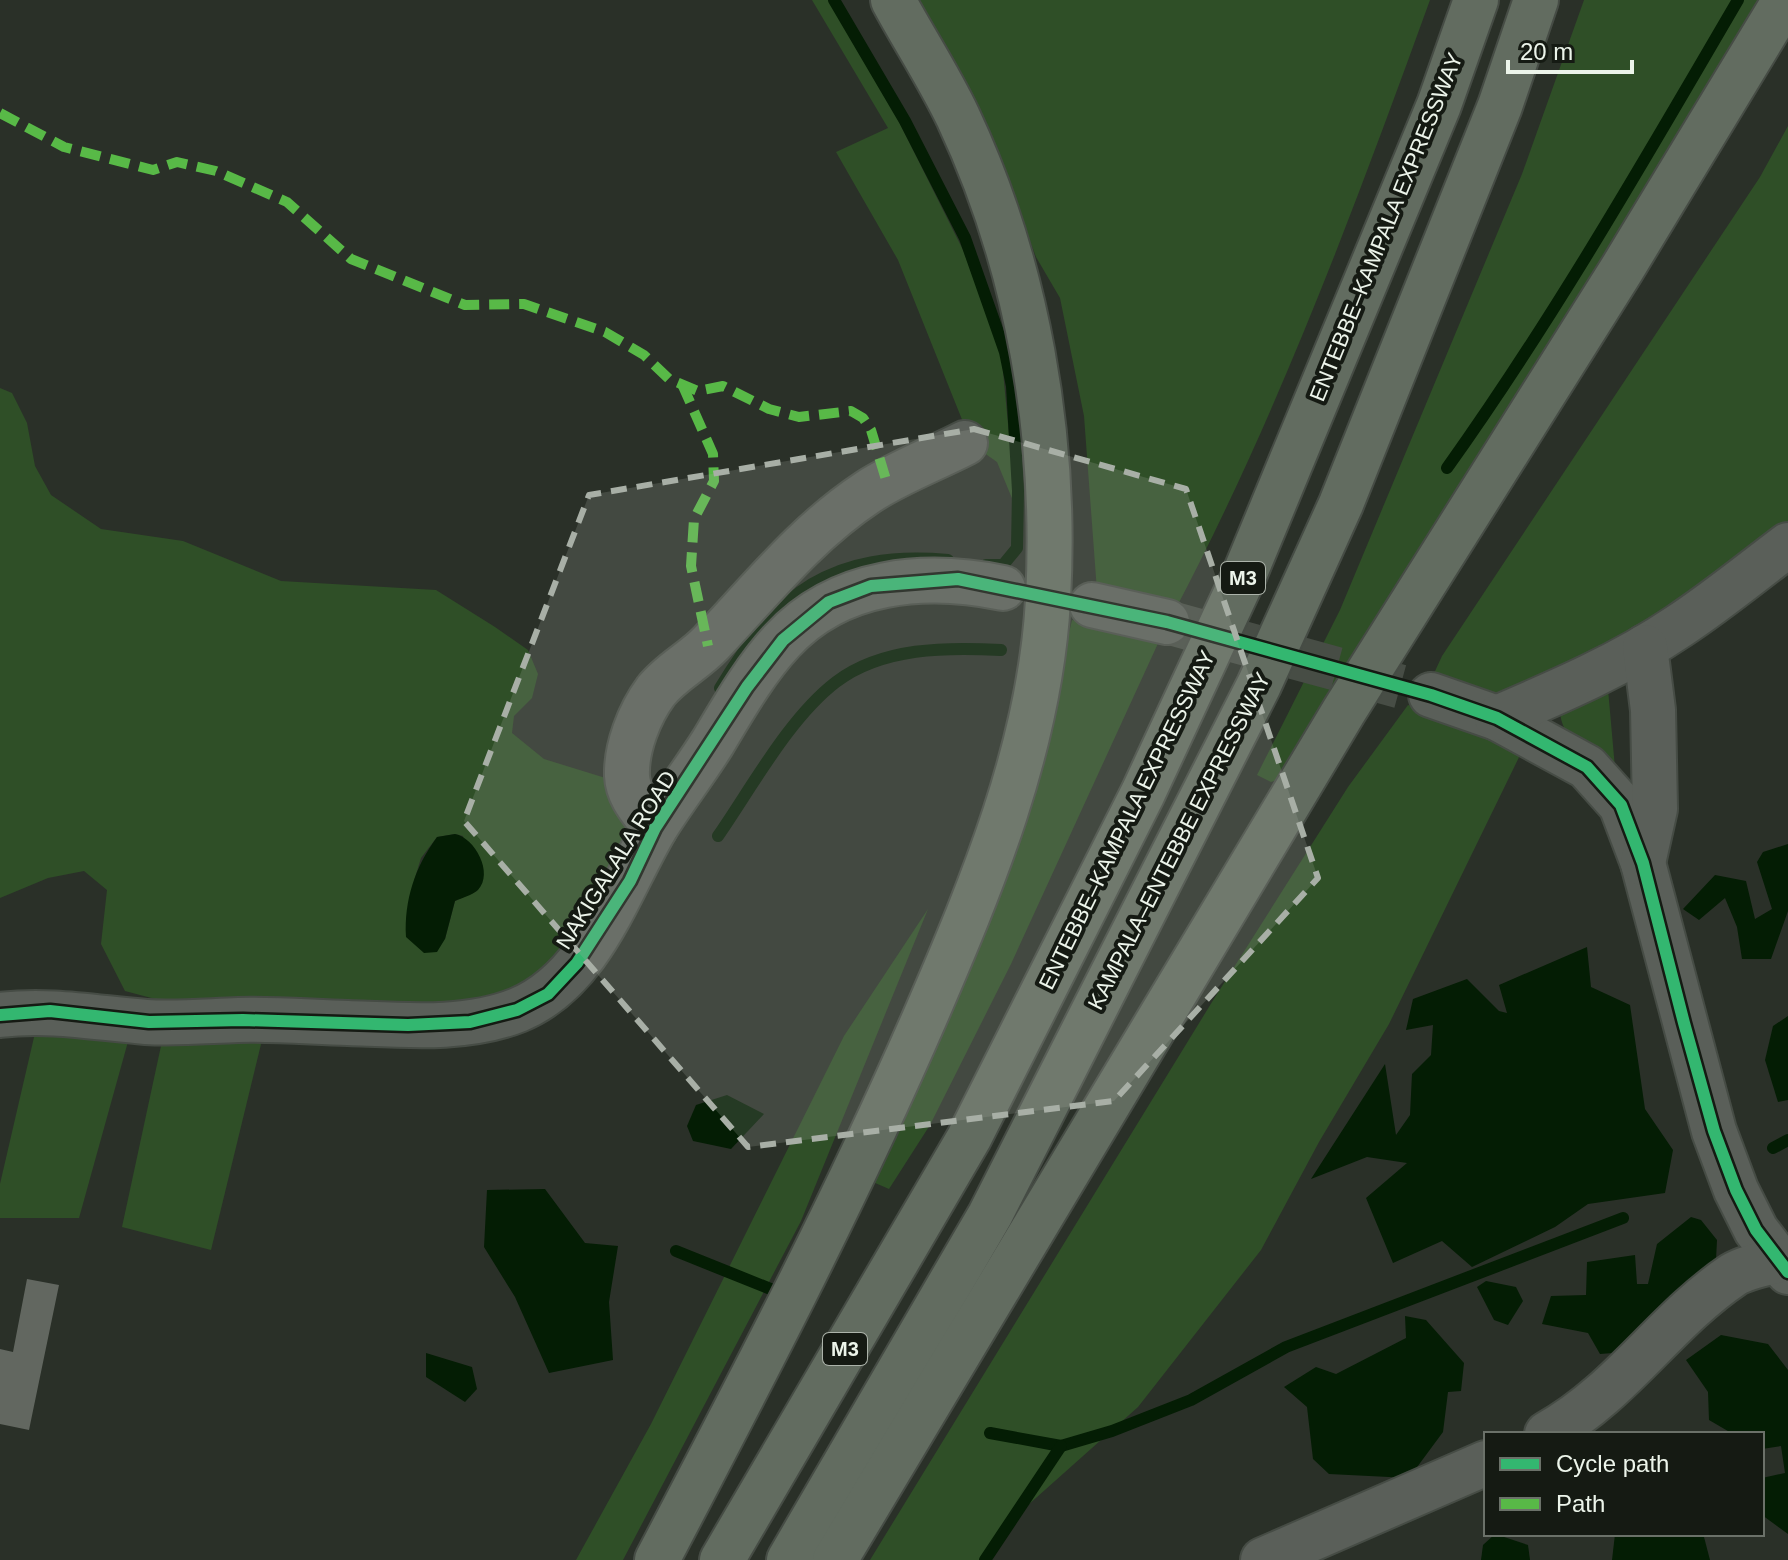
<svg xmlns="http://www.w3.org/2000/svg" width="1788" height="1560" viewBox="0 0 1788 1560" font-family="Arial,sans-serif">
<rect width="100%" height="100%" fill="#2a3028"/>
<!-- green -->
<g fill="#2f4f27" fill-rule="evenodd">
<path d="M812 0H828L899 122 963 250 988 316 1002 361 1016 508 997 462 980 450 965 427 898 260 836 152 888 128Z"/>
<path d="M918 0H1430C1355 207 1277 417 1174 612L1097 591 1084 416 1060 298 1036 257 1007 180Z"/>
<path d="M1584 0H1768L1277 780 1271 782 1257 775 1340 610 1522 174Z"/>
<path d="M1788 126V528L1680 610 1494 698 1430 682 1442 656 1760 177Z"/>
<path d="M0 388 12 393 27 423 35 466 51 495 101 529 183 541 281 581 436 590 495 627 528 650 538 674 532 698 514 716 512 733 544 759 612 780 635 824 596 905 546 965 513 992 488 1004 189 1008 125 991 101 944 107 890 84 871 48 878 0 898ZM455 834 463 836 477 891 455 901 445 939 414 881 421 858 437 837Z"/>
<path d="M1072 620 1160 639 1011 964 930 1125 889 1189 866 1179 1017 850Z"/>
<path d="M1608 689 1615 768C1591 754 1560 741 1560 709Z"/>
<path d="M1408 705 1523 749 1389 1024 1319 1142 1261 1250 1138 1407 1010 1521 985 1560H870L1212 1002 1348 787Z"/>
<path d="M928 909 801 1221 623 1560H576L651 1424 844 1036Z"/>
<path d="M38 1020 129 1038 79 1218H0V1184Z"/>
<path d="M164 1032 262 1040 211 1250 122 1227Z"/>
</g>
<!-- water -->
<g fill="#041d04">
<path d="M455 834C475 838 494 873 478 890 472 895 462 898 455 901L445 939 437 952 424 953 406 937C404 900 415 867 437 837Z"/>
<path d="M1788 844V911L1771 959H1742L1737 927 1725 898 1699 920 1683 909 1715 875 1746 881 1755 919 1772 909 1757 862 1763 852Z"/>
<path d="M1587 947 1591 987 1630 1005 1645 1109 1673 1150 1665 1193 1588 1204 1555 1227 1472 1267 1442 1241 1393 1263 1366 1198 1407 1163 1367 1157 1311 1179 1385 1064 1396 1135 1410 1115 1412 1074 1431 1055 1433 1025 1406 1030 1413 999 1467 979 1499 1011 1507 1013 1499 985Z"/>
<path d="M1788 1016V1100L1778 1102 1765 1060 1773 1026Z"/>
<path d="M727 1095 764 1114 731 1149 693 1141 687 1126 696 1105Z"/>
<path d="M545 1189 585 1243 618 1246 609 1302 613 1360 549 1373 515 1297 484 1247 487 1190Z"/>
<path d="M1691 1217 1701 1220 1717 1240 1715 1280 1638 1351 1600 1354 1588 1333 1542 1324 1551 1296 1586 1295 1587 1262 1635 1255 1637 1284H1648L1657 1244Z"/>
<path d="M1486 1281 1516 1287 1523 1301 1508 1325 1494 1320 1477 1287Z"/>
<path d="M1405 1316 1426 1320 1464 1363 1461 1391 1448 1392 1443 1432 1409 1478 1329 1474 1313 1459 1307 1407 1284 1387 1316 1367 1336 1374 1406 1338Z"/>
<path d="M1721 1335 1768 1344 1788 1370V1534L1762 1515V1478L1785 1473 1781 1446 1762 1449V1434H1733L1709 1420 1708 1392 1686 1360Z"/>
<path d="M426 1353 472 1367 477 1389 465 1402 426 1377Z"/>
<path d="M1495 1534 1528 1545 1530 1560H1481L1483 1545Z"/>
<path d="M1615 1534H1694L1704 1537 1710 1560H1612Z"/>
</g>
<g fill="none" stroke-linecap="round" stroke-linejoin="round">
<!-- stream -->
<g stroke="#041d04" stroke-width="12">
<path d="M834 0 905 121 965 238 1005 352 1012 386 1018 491 1017 548 1003 565H986"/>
<path d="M1447 468C1554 318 1645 159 1738 0"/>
<path d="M720 688C778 592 831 550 948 560"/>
<path d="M718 836C752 787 789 718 836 682 882 647 947 647 1001 650"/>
<path d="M1773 1148 1788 1140"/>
<path d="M676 1251 778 1292"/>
<path d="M990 1433 1061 1446 1112 1431 1191 1400 1286 1347 1623 1218"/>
<path d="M985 1560 1061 1446"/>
</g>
</g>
<!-- building -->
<path fill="#626760" d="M27 1279 59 1285 29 1430 0 1424V1349L13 1352Z"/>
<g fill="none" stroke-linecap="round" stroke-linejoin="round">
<!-- minor-tunnel -->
<path stroke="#474d45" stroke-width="44" stroke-dasharray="44 22" stroke-linecap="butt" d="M1167 622 1431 695"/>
<!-- minor casing -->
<g stroke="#464c45" stroke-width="48">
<g id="minor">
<path d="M1092 605 1167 622"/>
<path d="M1431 695 1497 718 1587 767 1621 805 1643 863 1714 1131 1736 1190 1756 1230 1788 1272"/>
<path d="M1497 718C1560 691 1623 664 1679 626 1717 601 1752 572 1788 545"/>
<path d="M655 828C644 812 628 797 627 776 626 748 639 714 656 691 671 672 694 661 711 643 761 590 806 533 868 492 897 473 934 459 965 443"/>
<path d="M1643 863 1655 809 1653 710 1645 647"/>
<path d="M0 1015C50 1009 96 1018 146 1022 176 1024 208 1021 238 1020 275 1019 311 1022 348 1023 403 1025 466 1031 518 1010 591 980 618 891 655 828 673 799 695 771 713 742 734 707 755 670 782 641 839 579 925 572 1003 588"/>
<path d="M1547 1434C1622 1392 1665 1321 1733 1275 1746 1267 1765 1264 1780 1260"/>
<path d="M1263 1560 1486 1463"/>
</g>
</g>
<!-- highway casing -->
<g stroke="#464c45" stroke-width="48">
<g id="highway">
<path d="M657 1560C751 1381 844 1203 925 1017 982 885 1040 747 1048 600 1057 437 1028 266 958 117 939 77 914 39 893 0"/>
<path d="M722 1560 969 1138 1143 793 1243 578 1439 105 1476 0"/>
<path d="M789 1560 990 1215 1259 685 1341 504 1500 106 1536 0"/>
<path d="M835 1560 1344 711 1622 269 1785 0"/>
</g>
</g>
<!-- minor -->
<use href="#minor" stroke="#5a5f59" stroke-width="44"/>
<!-- highway -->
<use href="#highway" stroke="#626c60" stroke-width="44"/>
<!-- quiet -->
<g stroke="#58b947" stroke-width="10" stroke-dasharray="20 10" stroke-linecap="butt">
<path d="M0 113 64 147 153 170 177 162 216 171 287 202 351 259 465 305 524 304 605 332 644 355 669 379 698 391 723 386 769 409 799 417 851 411 863 418 871 430 887 483"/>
<path d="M682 384 713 454 714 481 694 519 691 566 708 646"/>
</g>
<!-- cycleway casing -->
<g stroke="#151a13" stroke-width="17">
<path id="cycleway" d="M0 1015 50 1011 149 1022 243 1020 408 1025 470 1022 517 1010 548 994 577 963 630 881 655 828 747 687 783 640 829 602 871 586 958 579 1167 622 1431 695 1497 718 1587 767 1621 805 1643 863 1684 1023 1714 1131 1736 1190 1756 1230 1788 1272"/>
</g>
<!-- cycleway -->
<use href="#cycleway" stroke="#33b770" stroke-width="12"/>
</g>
<!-- marked area -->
<path fill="#a8afa6" fill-opacity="0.2" stroke="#a8afa6" stroke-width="6" stroke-dasharray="16 10" stroke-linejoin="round" d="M974 429 1186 489 1318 878 1114 1101 748 1147 464 821 589 495Z"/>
<g text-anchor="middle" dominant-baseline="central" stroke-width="8" stroke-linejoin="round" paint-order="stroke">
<!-- shield labels -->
<g fill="#151a13" stroke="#acb3aa" stroke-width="2">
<rect x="1221" y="562" width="44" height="32" rx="6"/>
<rect x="823" y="1333" width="44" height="32" rx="6"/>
</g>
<g font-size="20" font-weight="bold" fill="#ecf4ea">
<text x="1243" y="578">M3</text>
<text x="845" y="1349">M3</text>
</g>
<!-- street labels -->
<g font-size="22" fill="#ecf4ea" stroke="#151a13">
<text transform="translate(1386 227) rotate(-68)">ENTEBBE–KAMPALA EXPRESSWAY</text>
<text transform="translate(1127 820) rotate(-64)">ENTEBBE–KAMPALA EXPRESSWAY</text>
<text transform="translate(1179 841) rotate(-63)">KAMPALA–ENTEBBE EXPRESSWAY</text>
<text transform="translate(616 860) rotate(-58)">NAKIGALALA ROAD</text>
</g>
</g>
<!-- legend -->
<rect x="1484" y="1432" width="280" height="104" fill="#151a13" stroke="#6b7169" stroke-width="2"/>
<rect x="1500" y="1458" width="40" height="12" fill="#33b770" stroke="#6b7169" stroke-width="2"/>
<text x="1556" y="1472" font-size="24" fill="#ecf4ea">Cycle path</text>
<rect x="1500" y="1498" width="40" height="12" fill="#58b947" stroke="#6b7169" stroke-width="2"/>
<text x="1556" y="1512" font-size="24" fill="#ecf4ea">Path</text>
<!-- scale -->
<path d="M1508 60v12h124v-12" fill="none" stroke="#ecf4ea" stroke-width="4"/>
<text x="1520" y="60" font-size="24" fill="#ecf4ea" stroke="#151a13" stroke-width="6" paint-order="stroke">20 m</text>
</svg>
